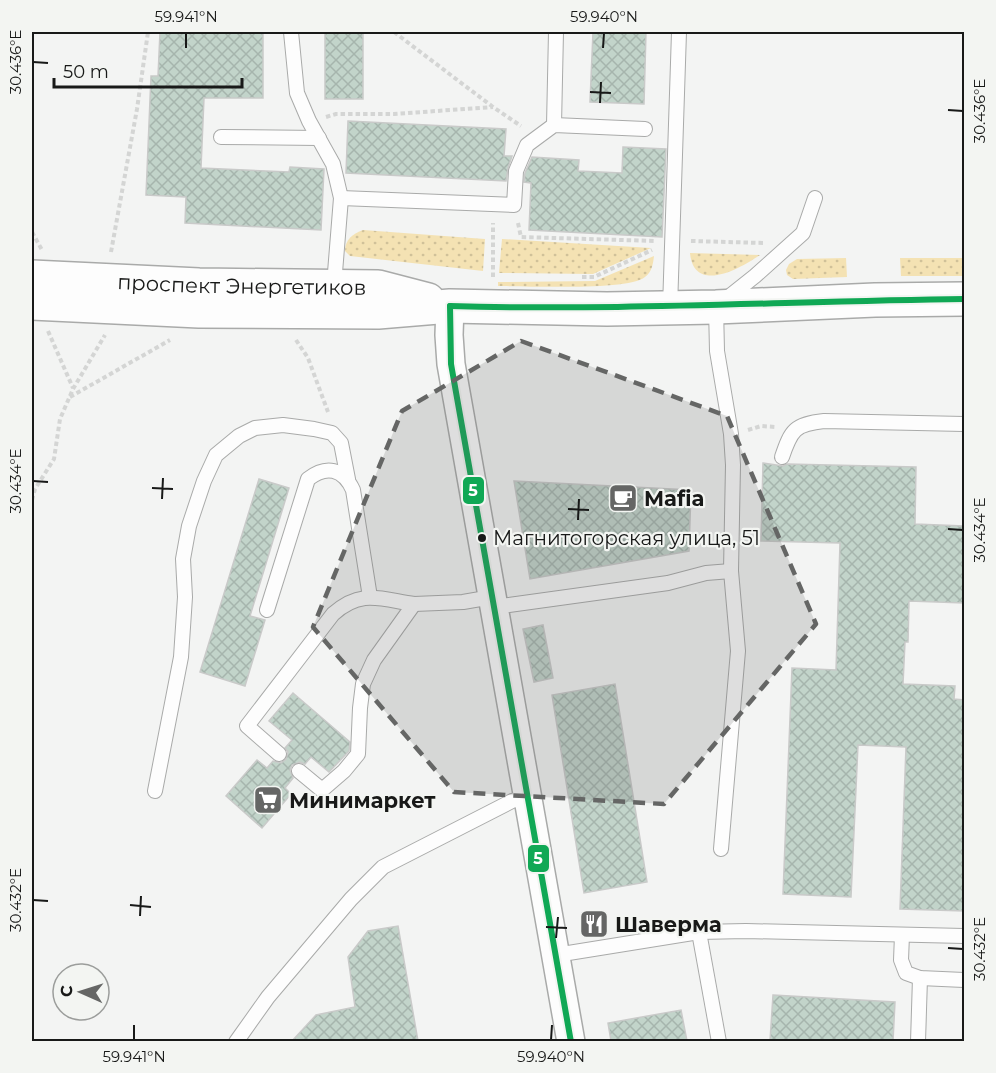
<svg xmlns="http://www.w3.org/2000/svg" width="996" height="1073" viewBox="0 0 996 1073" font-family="Montserrat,sans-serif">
<defs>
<pattern id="grass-dots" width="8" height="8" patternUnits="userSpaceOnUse" patternTransform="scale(1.5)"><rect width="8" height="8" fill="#f4e2b3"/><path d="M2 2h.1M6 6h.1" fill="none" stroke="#d0c199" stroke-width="1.8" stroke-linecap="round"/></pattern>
<pattern id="building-cross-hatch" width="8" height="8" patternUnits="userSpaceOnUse" patternTransform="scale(1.5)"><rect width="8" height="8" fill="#c2d4ca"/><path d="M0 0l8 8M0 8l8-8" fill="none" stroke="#a6b5ad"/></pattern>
</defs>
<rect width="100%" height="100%" fill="#f3f4f3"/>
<!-- grass -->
<g fill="url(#grass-dots)">
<path d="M363 230 485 239 483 271 350 256 345 251C345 239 353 234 363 230Z"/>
<path d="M502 239 651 248 593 274 499 273Z"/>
<path d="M690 253 760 255C741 268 694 295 690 253Z"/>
<path d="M654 256C653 264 652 272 645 277 629 291 524 286 498 286V282L595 281Z"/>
<path d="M846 258 847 277 793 279 787 275 786 270 789 264 797 259Z"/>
<path d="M900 258H964V276H901Z"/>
</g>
<!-- building -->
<g fill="url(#building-cross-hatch)" stroke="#c9cac9" stroke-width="1.5">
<path d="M160 32H263V98H204L201 168 289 172 290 167 324 169 321 230 185 223 186 197 146 195 151 76H158Z"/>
<rect x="325" y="32" width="38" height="67"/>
<path d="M593 32H646L644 104 590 102Z"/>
<path d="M348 121 506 129 504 156H512L508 168 506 181 346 173Z"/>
<path d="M623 147 666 149 662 237 529 230 531 183 524 182 525 173 532 157 579 160 578 171 622 173Z"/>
<path d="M763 463 783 466 787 464 916 467 915 524 964 526V603L909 601 908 642H905L903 684 955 686 954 699 964 700V911L900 909 906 747 858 745 851 897 783 894 792 668 836 670 840 543 761 541Z"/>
<path d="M259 479 289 488 250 616 265 620 245 686 200 672Z"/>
<path d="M514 481 691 490 689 551 530 579Z"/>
<path d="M543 625 553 678 534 682 523 629Z"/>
<path d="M615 684 647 882 584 893 552 695Z"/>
<path d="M293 693 350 742 349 751 329 772 311 757 305 764 300 762 292 765 290 770 293 778 285 788 291 794 262 828 226 796 257 760 267 768 273 761 281 763 286 759 288 752 285 748 292 740 269 721Z"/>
<path d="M398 926 418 1041H292L316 1015 355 1007 348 957 368 931Z"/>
<path d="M773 995 895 1002 893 1041H770Z"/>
<path d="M681 1010 687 1041H611L608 1023Z"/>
</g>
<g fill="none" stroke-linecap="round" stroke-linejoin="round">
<!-- service casing -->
<g stroke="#a9aaa9" stroke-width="16">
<g id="service">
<path d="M291 32 297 93 309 121 333 164 341 198 334 285"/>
<path d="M554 125 556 32"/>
<path d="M221 137 319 138"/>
<path d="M341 198 514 205 516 171 527 145 554 125 645 129"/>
<path d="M670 308 679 32"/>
<path d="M782 457C791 430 795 424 824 421L964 424"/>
<path d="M414 604 463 602 492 597"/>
<path d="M494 607 668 583 706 573 731 571"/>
<path d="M267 610 308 479C326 465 343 468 353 490L370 597"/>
<path d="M279 754 247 726 333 614C361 589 380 599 414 604L374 660 363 684 360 708 358 754 344 771 322 790 299 771"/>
<path d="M155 791 181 657 185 597 183 559 189 526 204 481 216 455 239 436 255 428 283 425 314 429 332 433 341 443 348 479"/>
<path d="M721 849 738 651 731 571 733 465 731 434 717 351 716 307 755 276 803 233 815 198"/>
<path d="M699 932 719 1042"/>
<path d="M902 935 901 960 906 973 920 978 964 980"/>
<path d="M556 955 699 932 746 931 964 936"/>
<path d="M236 1042 268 997 351 899 383 867 512 801 527 797"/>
<path d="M918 1042 920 978"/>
</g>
</g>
<!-- minor casing -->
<g stroke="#a9aaa9" stroke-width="30">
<path id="minor" d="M450 306 449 335 451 364 571 1042"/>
</g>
<!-- primary casing -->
<g stroke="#a9aaa9" stroke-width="36">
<g id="primary">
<path id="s1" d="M32 277 199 285 378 287 428 300"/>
<path d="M32 303 199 311 378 312 450 306 607 309 716 307 875 300 964 299"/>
</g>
</g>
<!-- path -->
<g stroke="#d4d5d4" stroke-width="4" stroke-dasharray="4.5 3" stroke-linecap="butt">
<path d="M394 32 493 107 521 126"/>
<path d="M326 117 336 114H394L493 107"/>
<path d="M518 223 521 237 656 241"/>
<path d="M32 232 42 250"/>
<path d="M691 241 764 243"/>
<path d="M111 252 137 109 148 32"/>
<path d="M493 277V223"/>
<path d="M582 277H594L652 250"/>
<path d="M48 331 73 388"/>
<path d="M296 340 308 358 328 412"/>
<path d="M70 397 170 340"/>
<path d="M748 430 761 426 776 427"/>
<path d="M32 500 35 489 54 459 60 419 73 389 105 335"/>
</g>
<!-- service -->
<use href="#service" stroke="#fdfdfd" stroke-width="14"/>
<!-- minor -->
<use href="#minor" stroke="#fdfdfd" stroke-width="27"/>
<!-- primary -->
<use href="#primary" stroke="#fdfdfd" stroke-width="33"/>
<!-- bus-1 casing -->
<g stroke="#f3f5f2" stroke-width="10">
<g id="bus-1">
<path d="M450 306 451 364 571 1042"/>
<path d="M450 306C621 311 793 301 964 299"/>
</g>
</g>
<!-- bus-1 -->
<use href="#bus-1" stroke="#10a855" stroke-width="6"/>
</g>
<!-- marked area -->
<path fill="#656665" fill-opacity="0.2" stroke="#656665" stroke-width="4.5" stroke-dasharray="12 8" stroke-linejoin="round" d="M521 341 727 416 816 624 664 804 454 792 313 627 402 411Z"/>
<!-- ticks -->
<path fill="none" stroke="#181918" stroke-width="2" d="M186 48V33M603 48 604 33M33 62 48 63M590 92 611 93M600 103 601 82M948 110 963 111M33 481 48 482M152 488 173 489M162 499 163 478M568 509 589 510M578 520 579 499M948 529 963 530M33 900 48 901M130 905 151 907M140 916 141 896M546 927 567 928M556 938 558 917M948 948 963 949M134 1040V1025M551 1040 552 1025"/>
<!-- icons -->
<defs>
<g id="cafe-square" transform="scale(1.5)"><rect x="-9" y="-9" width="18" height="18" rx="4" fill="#656665" stroke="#f3f5f2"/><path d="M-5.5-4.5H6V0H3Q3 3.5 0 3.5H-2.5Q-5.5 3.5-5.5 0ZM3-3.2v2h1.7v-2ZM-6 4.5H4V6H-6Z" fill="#fff"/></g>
<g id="supermarket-square" transform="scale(1.5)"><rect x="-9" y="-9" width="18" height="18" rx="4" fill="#656665" stroke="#f3f5f2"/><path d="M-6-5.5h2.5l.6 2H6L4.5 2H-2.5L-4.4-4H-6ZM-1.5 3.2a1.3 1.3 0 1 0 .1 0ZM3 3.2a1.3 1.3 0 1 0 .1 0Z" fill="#fff"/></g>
<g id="restaurant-square" transform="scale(1.5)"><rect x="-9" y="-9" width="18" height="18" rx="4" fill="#656665" stroke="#f3f5f2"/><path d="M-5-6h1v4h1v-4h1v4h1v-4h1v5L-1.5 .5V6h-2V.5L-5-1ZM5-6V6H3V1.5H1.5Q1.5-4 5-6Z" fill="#fff"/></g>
</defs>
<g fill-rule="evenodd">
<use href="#cafe-square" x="623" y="498"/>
<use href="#supermarket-square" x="268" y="800"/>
<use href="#restaurant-square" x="594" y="924"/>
</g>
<!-- markers -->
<circle fill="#181918" stroke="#f3f5f2" stroke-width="2" cx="482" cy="538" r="5"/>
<g text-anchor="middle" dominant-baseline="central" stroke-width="4.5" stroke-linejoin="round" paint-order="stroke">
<!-- bus labels -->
<g font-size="20" fill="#181918" stroke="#f3f5f2" text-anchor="start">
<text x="493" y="538">Магнитогорская улица, 51</text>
</g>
<!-- street labels -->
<g font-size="21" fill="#181918" stroke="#f3f5f2">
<text stroke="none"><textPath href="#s1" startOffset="210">проспект Энергетиков</textPath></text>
</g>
<!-- poi labels -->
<g font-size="21" font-weight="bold" fill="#181918" stroke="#f3f5f2" text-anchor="start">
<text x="644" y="498">Mafia</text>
<text x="289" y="800">Минимаркет</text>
<text x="615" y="924">Шаверма</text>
</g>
</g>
<g stroke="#f3f5f2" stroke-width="2">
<rect x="462" y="476" width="23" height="29" rx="6" fill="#10a855"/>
<rect x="527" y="844" width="23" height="29" rx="6" fill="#10a855"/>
</g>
<g font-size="16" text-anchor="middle" font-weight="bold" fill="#fff">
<text x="473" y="496">5</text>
<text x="538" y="864">5</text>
</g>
<!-- border -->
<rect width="996" height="1073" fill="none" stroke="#f3f5f2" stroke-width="66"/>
<!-- north arrow -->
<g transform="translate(81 992) rotate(273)"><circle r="28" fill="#f3f5f2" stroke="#9b9d9b" stroke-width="1.5"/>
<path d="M0-4.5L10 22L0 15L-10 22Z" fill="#656665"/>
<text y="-9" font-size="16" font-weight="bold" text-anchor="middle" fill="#181918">С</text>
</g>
<!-- scale -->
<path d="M54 78v9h188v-9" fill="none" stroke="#181918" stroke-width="3"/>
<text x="63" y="78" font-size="18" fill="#181918" stroke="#f3f5f2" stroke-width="4.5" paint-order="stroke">50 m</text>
<rect x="33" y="33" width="930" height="1007" fill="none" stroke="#181918" stroke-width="2"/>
<g font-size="15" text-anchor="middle" fill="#181918">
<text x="186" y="22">59.941°N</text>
<text x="604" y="22">59.940°N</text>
<text transform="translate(16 62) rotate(-90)" y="5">30.436°E</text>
<text transform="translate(980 111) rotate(-90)" y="5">30.436°E</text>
<text transform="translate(16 481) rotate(-90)" y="5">30.434°E</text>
<text transform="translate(980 530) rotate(-90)" y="5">30.434°E</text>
<text transform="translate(16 900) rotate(-90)" y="5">30.432°E</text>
<text transform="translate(980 949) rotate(-90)" y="5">30.432°E</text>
<text x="134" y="1062">59.941°N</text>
<text x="551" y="1062">59.940°N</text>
</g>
</svg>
